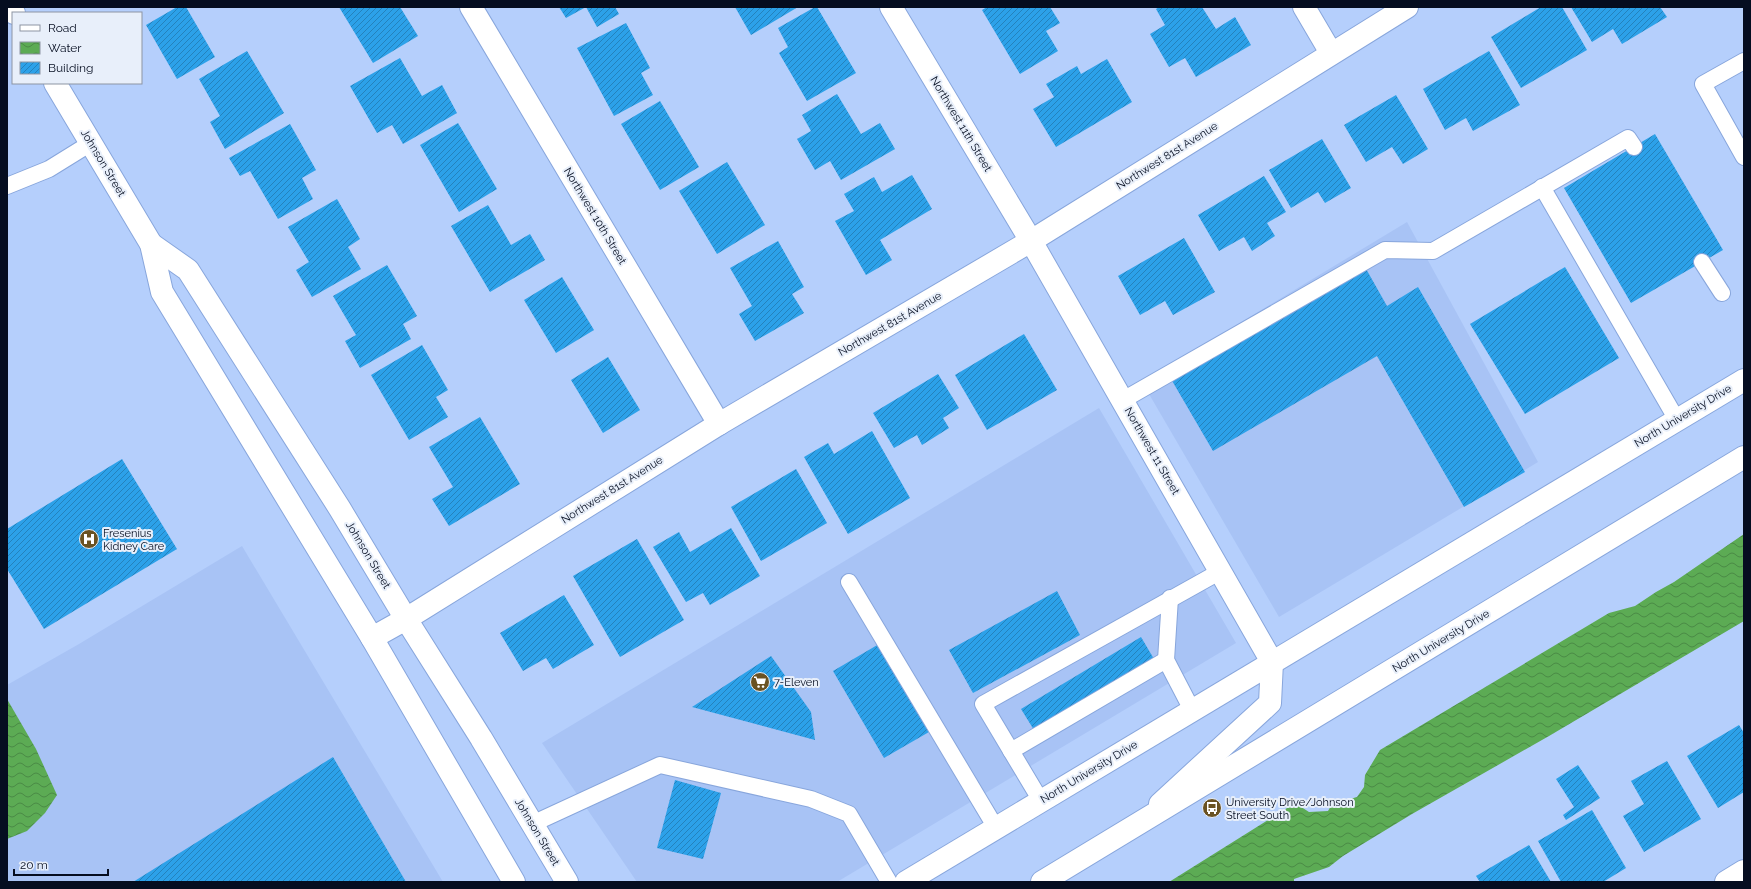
<svg xmlns="http://www.w3.org/2000/svg" width="1751" height="889" viewBox="0 0 1751 889" font-family="Raleway,sans-serif">
<defs>
<pattern id="water-waves" width="16" height="10" patternUnits="userSpaceOnUse"><rect width="16" height="10" fill="#5cab54"/><path d="M0 5q4-4 8 0t8 0" fill="none" stroke="#4a8a45"/></pattern>
<pattern id="building-hatch" width="6" height="6" patternUnits="userSpaceOnUse"><rect width="6" height="6" fill="#2ca1e9"/><path d="M-1 1l2-2M0 6l6-6M5 7l2-2" fill="none" stroke="#2482bc"/></pattern>
</defs>
<rect width="100%" height="100%" fill="#b5cffc"/>
<!-- built -->
<g fill="#a8c3f5">
<path d="M1407 222 1538 462 1279 617 1142 382Z"/>
<path d="M1099 408 1236 643 837 882H637L542 743Z"/>
<path d="M242 546 443 882H7V685L79 644Z"/>
</g>
<!-- water -->
<g fill="url(#water-waves)">
<path d="M1744 534V621L1549 736 1412 814 1343 856 1329 867 1294 879V882H1169L1295 803 1309 812 1328 811 1332 804 1357 797 1364 787 1365 775 1380 750 1609 613 1635 606 1656 592 1674 582Z"/>
<path d="M7 699 36 749 57 795 45 813 27 831 7 839Z"/>
</g>
<!-- building -->
<g fill="url(#building-hatch)">
<path d="M177 7H186L215 57 177 79 146 25Z"/>
<path d="M339 7H400L418 36 373 63Z"/>
<path d="M559 7H586L566 18Z"/>
<path d="M586 7H615L619 14 597 27Z"/>
<path d="M735 7H798L751 35Z"/>
<path d="M815 7H817L856 73 807 101 779 53 788 47 778 28Z"/>
<path d="M987 7H1050L1060 23 1046 31 1058 51 1020 74 982 10Z"/>
<path d="M1159 7H1202L1216 29 1235 17 1251 45 1196 77 1185 58 1169 67 1150 34 1165 25 1156 9Z"/>
<path d="M1541 7H1562L1587 50 1521 88 1491 37Z"/>
<path d="M1571 7H1660L1667 17 1622 44 1613 29 1592 42Z"/>
<path d="M626 23 650 68 641 73 653 95 614 116 577 48Z"/>
<path d="M247 51 284 113 225 149 210 122 220 116 199 79Z"/>
<path d="M1489 51 1520 105 1473 131 1466 118 1445 130 1423 89Z"/>
<path d="M400 58 422 96 442 85 457 113 403 144 392 125 377 133 350 86Z"/>
<path d="M1107 59 1132 102 1056 147 1033 109 1054 97 1046 84 1077 66 1081 74Z"/>
<path d="M837 94 861 134 880 123 895 149 841 180 830 161 815 170 797 139 811 131 802 115Z"/>
<path d="M1396 95 1428 149 1403 164 1392 147 1366 162 1344 125Z"/>
<path d="M660 101 699 167 660 190 621 124Z"/>
<path d="M458 123 497 189 459 212 420 145Z"/>
<path d="M290 124 316 170 302 178 313 199 278 219 250 171 240 176 229 158Z"/>
<path d="M1655 134 1723 250 1631 303 1564 188Z"/>
<path d="M1322 139 1351 188 1325 203 1318 192 1291 208 1269 170Z"/>
<path d="M727 162 765 225 717 254 679 191Z"/>
<path d="M912 175 932 209 880 240 892 260 866 275 835 221 854 211 844 194 874 177 882 192Z"/>
<path d="M1264 176 1286 212 1267 223 1275 236 1252 251 1244 237 1219 251 1198 215Z"/>
<path d="M337 199 360 239 348 247 361 269 312 297 296 270 309 262 288 227Z"/>
<path d="M488 205 511 245 530 234 545 260 490 292 451 226Z"/>
<path d="M1184 238 1215 292 1173 315 1165 301 1140 315 1118 276Z"/>
<path d="M778 241 804 287 792 294 804 313 755 341 739 314 752 306 730 268Z"/>
<path d="M387 265 417 316 403 324 411 339 360 368 345 341 356 335 333 296Z"/>
<path d="M1365 267 1387 306 1418 287 1525 472 1464 507 1377 356 1213 451 1171 379Z"/>
<path d="M1565 267 1619 358 1525 414 1470 324Z"/>
<path d="M562 277 594 330 556 353 524 300Z"/>
<path d="M1024 334 1057 390 987 430 955 375Z"/>
<path d="M422 345 448 390 436 397 448 417 409 440 371 375Z"/>
<path d="M608 357 640 410 603 433 571 380Z"/>
<path d="M938 374 959 408 943 418 949 428 922 445 917 435 894 448 873 413Z"/>
<path d="M480 417 520 484 449 526 432 499 453 487 429 447Z"/>
<path d="M872 431 910 498 848 534 804 457 828 443 834 454Z"/>
<path d="M122 459 177 549 44 629 7 569V529Z"/>
<path d="M796 469 827 523 761 561 731 507Z"/>
<path d="M731 528 760 576 710 605 703 593 686 602 653 547 679 532 690 552Z"/>
<path d="M637 539 684 620 620 657 573 576Z"/>
<path d="M1057 591 1080 635 973 693 949 650Z"/>
<path d="M564 595 594 645 553 669 546 658 523 671 500 633Z"/>
<path d="M1141 637 1154 659 1034 730 1021 709Z"/>
<path d="M879 644 929 732 884 758 833 671Z"/>
<path d="M771 656 811 712 815 740 692 707Z"/>
<path d="M1739 725 1744 733V792L1718 808 1687 756Z"/>
<path d="M333 757 406 882H133Z"/>
<path d="M1667 761 1701 819 1644 852 1623 816 1644 804 1631 781Z"/>
<path d="M1578 765 1600 798 1566 820 1563 815 1574 807 1556 779Z"/>
<path d="M675 780 721 793 703 859 657 848Z"/>
<path d="M1592 810 1626 868 1603 882H1561L1538 841Z"/>
<path d="M1529 845 1551 882H1480L1476 876Z"/>
</g>
<g fill="none" stroke-linecap="round" stroke-linejoin="round">
<!-- service casing -->
<g stroke="#88a6dc" stroke-width="18">
<g id="service">
<path d="M1744 61 1703 84 1744 157"/>
<path d="M7 186 49 169 91 143"/>
<path d="M1542 187 1677 420"/>
<path d="M1702 262 1722 293"/>
<path d="M1123 400 1385 250 1433 251 1628 138 1634 147"/>
<path d="M849 582 996 828"/>
<path d="M1170 598 1166 660 1192 710"/>
<path d="M1011 751 1166 660"/>
<path d="M1041 801 983 704 1221 571"/>
<path d="M532 824 660 765 811 799 849 814 889 882"/>
</g>
</g>
<!-- minor casing -->
<g stroke="#88a6dc" stroke-width="24">
<g id="minor">
<path d="M471 7 719 424"/>
<path d="M891 7 1031 241 1272 662 1270 703 1160 804"/>
<path d="M1304 7 1331 53"/>
<path d="M372 638 406 619 719 424 1031 241 1407 7"/>
<path d="M1726 882 1744 871"/>
</g>
</g>
<!-- tertiary casing -->
<g stroke="#88a6dc" stroke-width="24">
<g id="tertiary">
<path d="M10 7 14 13"/>
<path d="M55 83 151 244 162 292 372 638 514 882"/>
<path d="M151 244 188 270 340 509 406 619 481 738 567 882"/>
</g>
</g>
<!-- primary casing -->
<g stroke="#88a6dc" stroke-width="24">
<g id="primary">
<path d="M906 882 1744 380"/>
<path d="M1042 882 1744 457"/>
</g>
</g>
<!-- service -->
<use href="#service" stroke="#fff" stroke-width="16"/>
<!-- minor -->
<use href="#minor" stroke="#fff" stroke-width="22"/>
<!-- tertiary -->
<use href="#tertiary" stroke="#fff" stroke-width="22"/>
<!-- primary -->
<use href="#primary" stroke="#fff" stroke-width="22"/>
</g>
<!-- icons -->
<defs>
<g id="hospital-disc" transform="scale(1)"><circle r="9.5" fill="#6a5222" stroke="#e8effa"/><path d="M-5-5h3v3.5h4V-5h3V5h-3V1.5h-4V5h-3Z" fill="#fff"/></g>
<g id="supermarket-disc" transform="scale(1)"><circle r="9.5" fill="#6a5222" stroke="#e8effa"/><path d="M-6-5.5h2.5l.6 2H6L4.5 2H-2.5L-4.4-4H-6ZM-1.5 3.2a1.3 1.3 0 1 0 .1 0ZM3 3.2a1.3 1.3 0 1 0 .1 0Z" fill="#fff"/></g>
<g id="bus-disc" transform="scale(1)"><circle r="9.5" fill="#6a5222" stroke="#e8effa"/><path d="M-5-6H5V4H4V6H2V4H-2V6H-4V4H-5ZM-3.5-4V0h7V-4ZM-3.5 1.2v1.5H-2V1.2ZM2 1.2v1.5H3.5V1.2Z" fill="#fff"/></g>
</defs>
<g fill-rule="evenodd">
<use href="#hospital-disc" x="89" y="539"/>
<use href="#supermarket-disc" x="760" y="682"/>
<use href="#bus-disc" x="1212" y="808"/>
</g>
<g text-anchor="middle" dominant-baseline="central" stroke-width="4" stroke-linejoin="round" paint-order="stroke">
<!-- street labels -->
<g font-size="11" fill="#050d20" stroke="#e8effa">
<text transform="translate(961 124) rotate(59)">Northwest 11th Street</text>
<text transform="translate(1167 156) rotate(-32)">Northwest 81st Avenue</text>
<text transform="translate(103 163) rotate(59)">Johnson Street</text>
<text transform="translate(595 216) rotate(59)">Northwest 10th Street</text>
<text transform="translate(890 324) rotate(-30)">Northwest 81st Avenue</text>
<text transform="translate(1683 416) rotate(-31)">North University Drive</text>
<text transform="translate(1152 451) rotate(60)">Northwest 11 Street</text>
<text transform="translate(612 490) rotate(-32)">Northwest 81st Avenue</text>
<text transform="translate(368 555) rotate(59)">Johnson Street</text>
<text transform="translate(1441 641) rotate(-31)">North University Drive</text>
<text transform="translate(1089 772) rotate(-31)">North University Drive</text>
<text transform="translate(537 832) rotate(59)">Johnson Street</text>
</g>
<!-- poi labels -->
<g font-size="11" fill="#050d20" stroke="#e8effa" text-anchor="start">
<text x="103" y="533">Fresenius<tspan x="103" dy="13">Kidney Care</tspan></text>
<text x="774" y="682">7-Eleven</text>
<text x="1226" y="802">University Drive/Johnson<tspan x="1226" dy="13">Street South</tspan></text>
</g>
</g>
<!-- border -->
<rect width="1751" height="889" fill="none" stroke="#050d20" stroke-width="16"/>
<!-- legend -->
<rect x="12" y="12" width="130" height="72" fill="#e8effa" stroke="#8d95a3"/>
<rect x="20" y="25" width="20" height="6" fill="#ffffff" stroke="#8d95a3"/>
<text x="48" y="32" font-size="12" fill="#050d20">Road</text>
<rect x="20" y="42" width="20" height="12" fill="url(#water-waves)" stroke="#8d95a3"/>
<text x="48" y="52" font-size="12" fill="#050d20">Water</text>
<rect x="20" y="62" width="20" height="12" fill="url(#building-hatch)" stroke="#8d95a3"/>
<text x="48" y="72" font-size="12" fill="#050d20">Building</text>
<!-- scale -->
<path d="M14 869v6h94v-6" fill="none" stroke="#050d20" stroke-width="2"/>
<text x="20" y="869" font-size="12" fill="#050d20" stroke="#e8effa" stroke-width="3" paint-order="stroke">20 m</text>
</svg>
